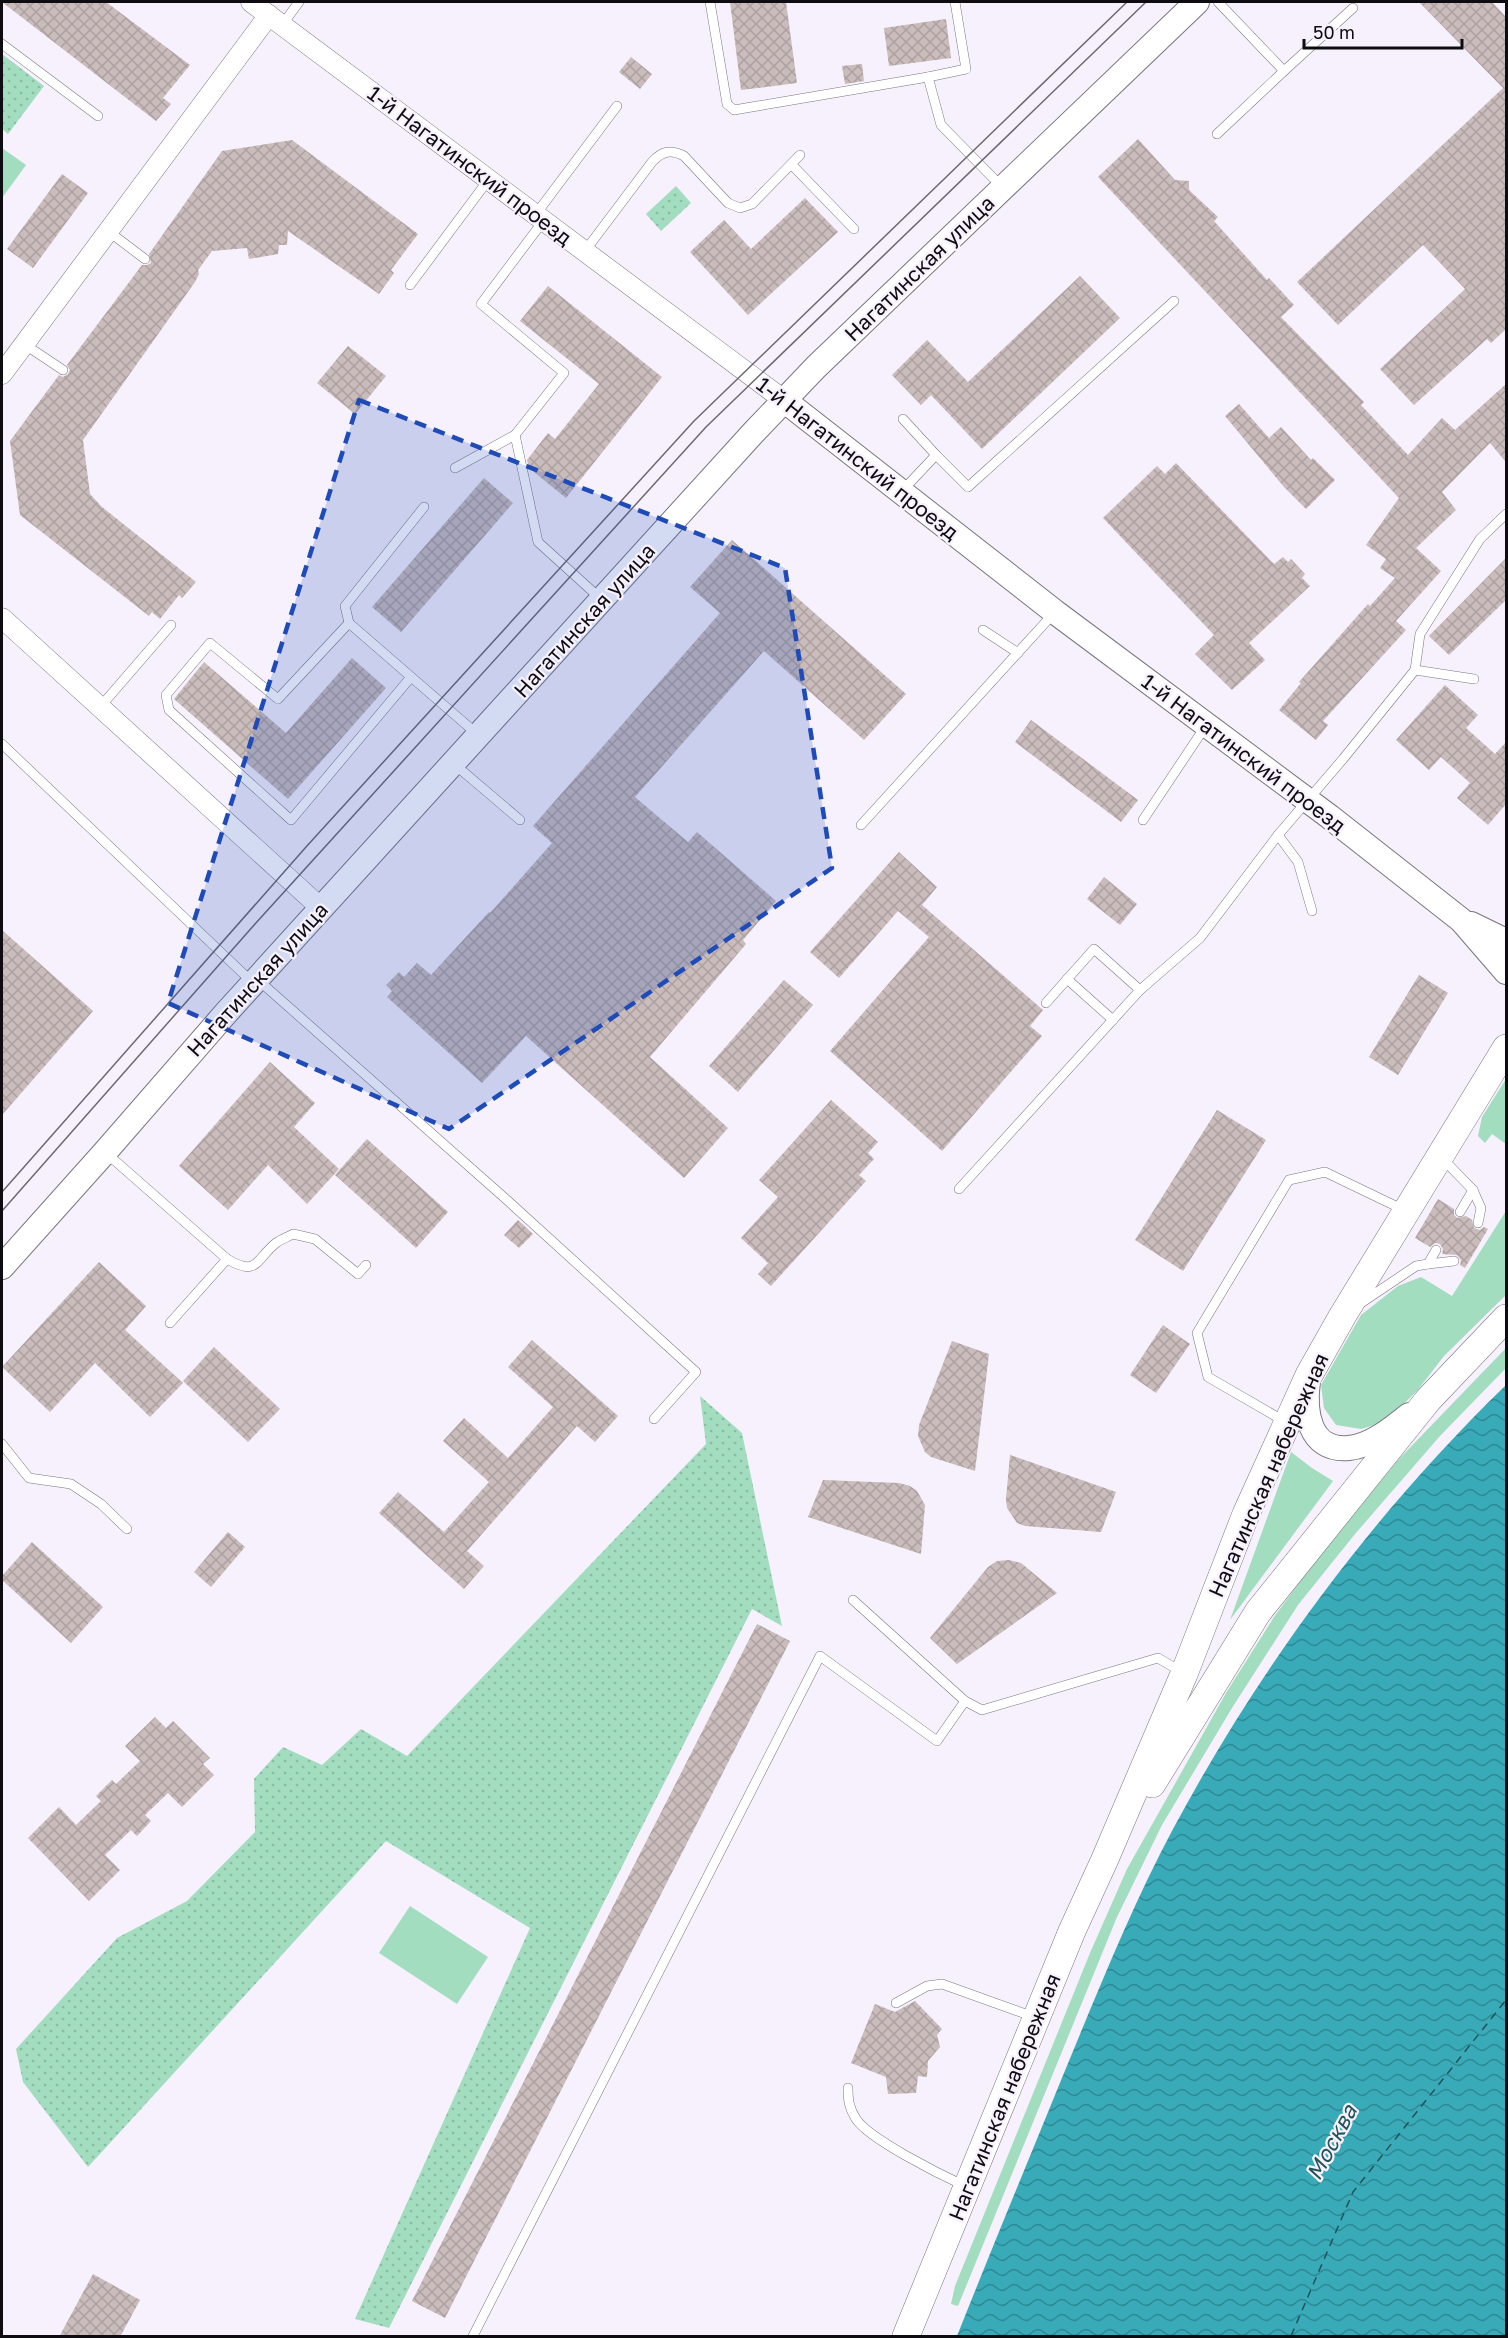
<svg xmlns="http://www.w3.org/2000/svg" width="1508" height="2338" viewBox="0 0 1508 2338" font-family="'Golos Text',sans-serif">
<defs>
<pattern id="park-dots" width="8" height="8" patternUnits="userSpaceOnUse" patternTransform="scale(1.5)"><rect width="8" height="8" fill="#a3ddbf"/><path d="M2 2h.1M6 6h.1" fill="none" stroke="#8bbca3" stroke-width="1.8" stroke-linecap="round"/></pattern>
<pattern id="water-waves" width="16" height="10" patternUnits="userSpaceOnUse" patternTransform="scale(1.5)"><rect width="16" height="10" fill="#39aab8"/><path d="M0 5q4-4 8 0t8 0" fill="none" stroke="#2e8994"/></pattern>
<pattern id="building-cross-hatch" width="8" height="8" patternUnits="userSpaceOnUse" patternTransform="scale(1.5)"><rect width="8" height="8" fill="#cabcbb"/><path d="M0 0l8 8M0 8l8-8" fill="none" stroke="#aca0a0"/></pattern>
</defs>
<rect width="100%" height="100%" fill="#f6f1fc"/>
<!-- green -->
<g fill="#a3ddbf">
<path d="M2 148 26 165 2 198Z"/>
<path d="M1506 1079V1144L1492 1134 1485 1143 1478 1136 1482 1117Z"/>
<path d="M1506 1211V1295L1444 1356 1417 1391 1385 1422 1361 1429 1336 1425 1324 1408 1321 1385 1361 1315 1398 1286 1421 1277 1452 1296Z"/>
<path d="M1506 1348V1368L1440 1436 1355 1534 1298 1605 1232 1708 1162 1825 1117 1917 958 2306 951 2304 955 2286 1090 1953 1127 1869 1226 1693 1274 1617 1318 1557 1398 1460Z"/>
<path d="M1291 1452 1312 1468 1333 1481 1230 1620Z"/>
<path d="M410 1906 488 1957 457 2004 379 1953Z"/>
</g>
<!-- park -->
<g fill="url(#park-dots)">
<path d="M2 54 44 86 8 134 2 129Z"/>
<path d="M676 186 691 203 661 231 646 214Z"/>
<path d="M700 1396 742 1433 782 1626 752 1609 389 2328 355 2319 530 1928 386 1841 88 2167 23 2082 16 2049 117 1938 187 1901 255 1832 254 1779 283 1747 322 1765 361 1729 407 1756 706 1444Z"/>
</g>
<!-- water -->
<path fill="url(#water-waves)" d="M1506 1385V2336H957C992 2248 1028 2161 1064 2073 1098 1991 1131 1908 1173 1829 1261 1665 1373 1514 1506 1385Z"/>
<g fill="none" stroke-linecap="round" stroke-linejoin="round">
<!-- ferry -->
<path stroke="#235359" stroke-width="1.5" stroke-dasharray="8 6" stroke-linecap="butt" d="M1291 2336 1353 2192 1506 2000"/>
</g>
<!-- building -->
<g fill="url(#building-cross-hatch)">
<path d="M2 2H106L190 65 163 98 171 104 156 121Z"/>
<path d="M730 2H786L797 83 741 90Z"/>
<path d="M1419 2H1492L1506 17V329L1491 343 1487 339 1414 405 1380 369 1465 289 1423 245 1338 325 1297 282 1503 88Z"/>
<path d="M946 19 951 58 889 66 884 28Z"/>
<path d="M631 57 652 74 640 89 619 72Z"/>
<path d="M862 64 864 81 845 84 842 66Z"/>
<path d="M1138 139 1175 180 1189 181V190L1218 217 1214 221 1267 280 1269 278 1294 305 1281 317 1364 402 1361 405 1408 455 1442 418 1455 430 1506 384V462L1490 443 1442 492 1456 510 1416 548 1441 571 1396 621 1406 630 1323 721 1328 725 1316 740 1279 710 1301 683 1299 682 1368 604 1370 606 1395 578 1380 568 1386 559 1366 545 1399 498 1098 177Z"/>
<path d="M292 140 418 234 391 270 394 273 379 294 288 231 287 245H279L278 254 249 259 247 248 212 251 198 270 199 274 195 282 83 440 90 494 102 507 196 582 182 598 179 595 160 619 152 612 149 616 20 515 10 441 59 375 63 377 68 374 70 370 67 365 142 265H147L151 263 149 254 222 151Z"/>
<path d="M62 174 88 193 33 268 7 249Z"/>
<path d="M805 198 838 232 748 315 690 252 724 220 751 249Z"/>
<path d="M1080 276 1120 318 982 449 931 395 921 405 892 375 927 340 968 382Z"/>
<path d="M548 286 662 377 566 498 529 468 527 460 548 433 555 439 599 384 520 321Z"/>
<path d="M348 346 386 376 355 414 317 383Z"/>
<path d="M1239 404 1269 438 1281 427 1311 460 1313 458 1335 480 1306 509 1284 487 1225 416Z"/>
<path d="M1176 463 1274 564 1283 557 1288 562 1291 559 1305 574 1302 578 1310 586 1249 643 1265 660 1232 690 1195 654 1214 635 1103 518 1157 466 1165 474Z"/>
<path d="M484 478 513 503 401 632 372 607Z"/>
<path d="M732 540 906 694 864 740 764 651 635 797 688 842 697 832 776 901 743 940 746 944 650 1057 728 1128 684 1178 526 1036 482 1083 387 997 392 991 386 985 399 972 404 977 417 963 431 975 489 912 490 913 552 843 533 826 720 613 690 587Z"/>
<path d="M1506 558V600L1449 655 1429 636Z"/>
<path d="M352 658 386 688 288 799 174 699 204 662 286 733Z"/>
<path d="M1445 685 1478 715 1466 728 1495 754 1506 742V804L1488 825 1457 798 1470 783 1441 757 1429 770 1396 740Z"/>
<path d="M1031 720 1138 800 1121 822 1015 742Z"/>
<path d="M899 852 937 887 922 905 1043 1010 1030 1026 1042 1036 942 1151 830 1051 929 937 898 911 839 978 810 952Z"/>
<path d="M1104 877 1137 904 1120 925 1087 899Z"/>
<path d="M2 930 93 1011 2 1115Z"/>
<path d="M1419 975 1448 993 1398 1075 1369 1057Z"/>
<path d="M784 980 813 1005 738 1092 709 1066Z"/>
<path d="M270 1062 315 1103 294 1127 339 1169 307 1204 268 1165 228 1210 179 1166Z"/>
<path d="M831 1100 878 1142 868 1153 874 1159 859 1175 866 1181 771 1286 758 1274 768 1263 741 1238 778 1197 759 1180Z"/>
<path d="M1217 1110 1266 1140 1183 1271 1135 1240Z"/>
<path d="M367 1139 448 1212 416 1248 335 1175Z"/>
<path d="M1438 1199 1454 1209V1215L1457 1218 1466 1216 1472 1220 1474 1228 1480 1230 1484 1227 1488 1229 1465 1268 1460 1265 1461 1260 1457 1255 1442 1254 1443 1249 1440 1244 1435 1243 1430 1247 1415 1238Z"/>
<path d="M518 1220 533 1234 519 1248 504 1235Z"/>
<path d="M99 1262 146 1306 125 1330 183 1383 150 1417 95 1363 50 1412 2 1367Z"/>
<path d="M1163 1325 1190 1344 1156 1393 1130 1375Z"/>
<path d="M532 1340 618 1416 595 1442 577 1426 467 1551 484 1566 464 1589 379 1513 398 1492 444 1532 489 1482 443 1441 464 1418 508 1458 553 1407 508 1367Z"/>
<path d="M952 1341 989 1354 975 1471 931 1457 925 1452 918 1436 919 1425Z"/>
<path d="M214 1347 280 1409 248 1442 183 1381Z"/>
<path d="M1010 1455 1116 1492 1101 1532 1025 1526 1017 1523 1007 1508 1006 1499Z"/>
<path d="M823 1480 899 1483 910 1486 917 1491 925 1505 921 1554 808 1517Z"/>
<path d="M228 1532 245 1547 211 1587 194 1572Z"/>
<path d="M32 1542 103 1607 71 1643 2 1580V1576Z"/>
<path d="M1009 1560 1021 1563 1057 1593 957 1664 930 1638 988 1567 997 1561Z"/>
<path d="M757 1624 790 1641 445 2318 412 2301Z"/>
<path d="M155 1717 166 1728 173 1721 210 1758 203 1764 214 1775 182 1807 168 1793 145 1815 151 1821 137 1836 131 1830 105 1855 120 1870 89 1901 28 1838 59 1807 76 1825 101 1801 96 1796 112 1780 116 1784 140 1761 125 1746Z"/>
<path d="M915 2001 942 2029 937 2035 940 2047 928 2061 927 2077 918 2076 916 2093 888 2094 886 2077 851 2063 875 2004 895 2012Z"/>
<path d="M93 2274 140 2300 120 2337H59Z"/>
</g>
<g fill="none" stroke-linecap="round" stroke-linejoin="round">
<!-- service casing -->
<g stroke="#7a757f" stroke-width="10">
<g id="service">
<path d="M710 2 727 104 734 110 928 77 941 125 1002 187"/>
<path d="M1218 2 1284 71 1353 8"/>
<path d="M282 25 299 2"/>
<path d="M2 44 98 116"/>
<path d="M928 77 966 69 955 2"/>
<path d="M1217 134 1284 71"/>
<path d="M792 165 854 229"/>
<path d="M536 214 617 106"/>
<path d="M108 231 145 259"/>
<path d="M585 251 652 162C662 151 671 149 684 156L728 203 740 208 752 204 800 155"/>
<path d="M410 285 489 179"/>
<path d="M24 344 63 370"/>
<path d="M515 435 538 542 602 600"/>
<path d="M936 455 968 487 1174 301"/>
<path d="M455 468 515 435 564 373 481 304 544 220"/>
<path d="M902 491 936 455 903 419"/>
<path d="M349 623 345 606 424 507"/>
<path d="M983 630 1018 653"/>
<path d="M1415 670 1474 679"/>
<path d="M411 677 291 820 169 710 166 695 210 643 278 699 349 623 477 734"/>
<path d="M101 706 171 625"/>
<path d="M2 744 252 982"/>
<path d="M453 763 520 820"/>
<path d="M1143 820 1205 727"/>
<path d="M861 825 1054 613"/>
<path d="M1278 835 1298 862 1312 911"/>
<path d="M257 979 507 1200 696 1372 654 1419"/>
<path d="M1067 979 1113 1020"/>
<path d="M1046 1003 1094 949 1140 990"/>
<path d="M105 1152 227 1259C258 1277 255 1260 276 1243 281 1239 288 1237 293 1234L315 1239 358 1274 366 1265"/>
<path d="M1441 1157 1473 1190 1460 1212"/>
<path d="M959 1189 1140 990 1200 938 1278 835 1343 759 1415 670 1420 634 1480 539 1506 514"/>
<path d="M1473 1190 1481 1208 1478 1223"/>
<path d="M1428 1264 1454 1261"/>
<path d="M1361 1303 1416 1266 1428 1264 1436 1250"/>
<path d="M170 1323 227 1259"/>
<path d="M1284 1421 1208 1377 1197 1333 1289 1180 1325 1172 1404 1210"/>
<path d="M2 1444 29 1478 71 1484 101 1504 127 1529"/>
<path d="M853 1600 965 1701 982 1710 1158 1658 1182 1672"/>
<path d="M896 2003 927 1986 942 1984 1034 2017"/>
<path d="M848 2088C848 2100 849 2108 856 2119 869 2139 941 2175 965 2186"/>
<path d="M473 2336 820 1656 937 1741 965 1701"/>
</g>
</g>
<!-- minor casing -->
<g stroke="#7a757f" stroke-width="21">
<g id="minor">
<path d="M251 2 785 401"/>
<path d="M2 374 269 15"/>
<path d="M2 618 321 908"/>
</g>
</g>
<!-- tertiary casing -->
<g stroke="#7a757f" stroke-width="26">
<g id="tertiary">
<path d="M785 401 1055 612 1330 817 1461 920 1506 972"/>
<path d="M1471 924 1506 941"/>
<path d="M2 1267 105 1152 226 1013 753 433 816 367 1197 2"/>
<path d="M1308 1381C1304 1410 1308 1452 1349 1448 1371 1446 1393 1428 1409 1415"/>
</g>
</g>
<!-- secondary casing -->
<g stroke="#7a757f" stroke-width="28">
<g id="secondary">
<path d="M1152 1784 1258 1612 1428 1400 1506 1318"/>
<path d="M906 2336 1072 1931 1105 1859 1184 1674 1246 1514 1309 1375 1343 1315 1506 1048"/>
</g>
</g>
<!-- service -->
<use href="#service" stroke="#fff" stroke-width="9"/>
<!-- minor -->
<use href="#minor" stroke="#fff" stroke-width="20"/>
<!-- tertiary -->
<use href="#tertiary" stroke="#fff" stroke-width="24"/>
<!-- secondary -->
<use href="#secondary" stroke="#fff" stroke-width="27"/>
<!-- tram -->
<g stroke="#6c6970" stroke-width="1.5">
<path d="M2 1192 306 847 694 421 1127 2"/>
<path d="M2 1211 255 924 706 427 1146 2"/>
</g>
</g>
<!-- marked area -->
<path fill="#1e4bb8" fill-opacity="0.2" stroke="#1e4bb8" stroke-width="4.5" stroke-dasharray="12 8" stroke-linejoin="round" d="M359 400 785 568 832 868 449 1129 168 1003Z"/>
<g text-anchor="middle" dominant-baseline="central" stroke-width="4.5" stroke-linejoin="round" paint-order="stroke">
<!-- street labels -->
<g font-size="21" fill="#0e0c10" stroke="#f6f1fc">
<text transform="translate(470 165) rotate(37)">1-й Нагатинский проезд</text>
<text transform="translate(919 268) rotate(-44)">Нагатинская улица</text>
<text transform="translate(858 458) rotate(38)">1-й Нагатинский проезд</text>
<text transform="translate(584 620) rotate(-48)">Нагатинская улица</text>
<text transform="translate(1244 753) rotate(37)">1-й Нагатинский проезд</text>
<text transform="translate(257 979) rotate(-48)">Нагатинская улица</text>
<text transform="translate(1268 1475) rotate(-66)">Нагатинская набережная</text>
<text transform="translate(1004 2097) rotate(-68)">Нагатинская набережная</text>
</g>
<!-- water labels -->
<g font-size="22" font-style="italic" fill="#235359" stroke="#f6f1fc">
<text transform="translate(1331 2142) rotate(-62)">Москва</text>
</g>
</g>
<!-- border -->
<rect width="1508" height="2338" fill="none" stroke="#0e0c10" stroke-width="6"/>
<!-- scale -->
<path d="M1304 39v9h158v-9" fill="none" stroke="#0e0c10" stroke-width="3"/>
<text x="1313" y="39" font-size="18" fill="#0e0c10" stroke="#f6f1fc" stroke-width="4.5" paint-order="stroke">50 m</text>
</svg>
